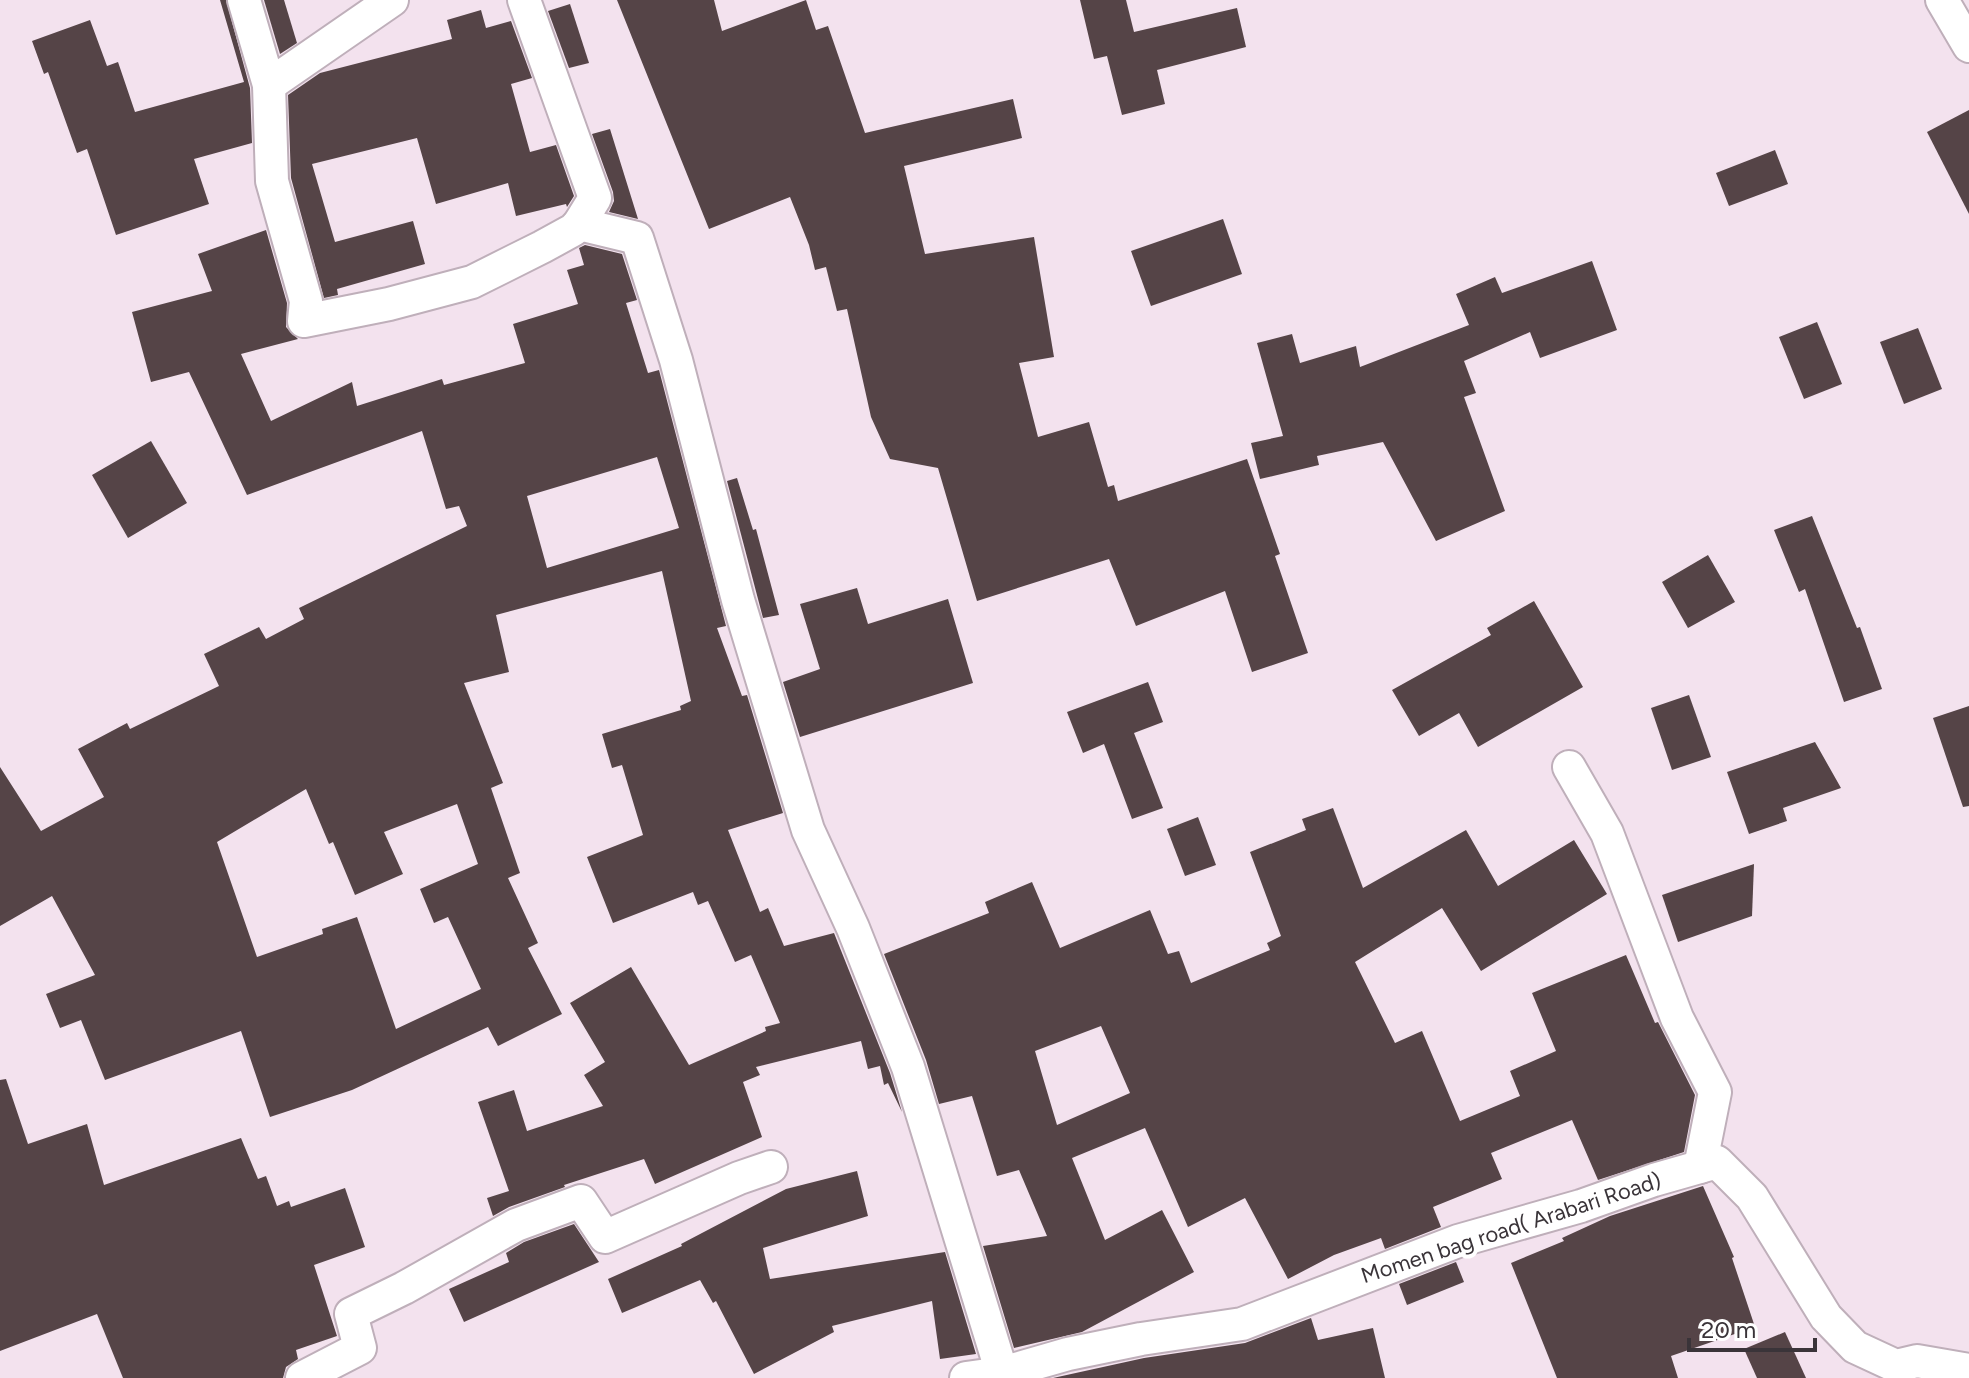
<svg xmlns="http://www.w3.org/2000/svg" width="1969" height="1378" viewBox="0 0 1969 1378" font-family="Figtree,sans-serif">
<rect width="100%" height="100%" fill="#f3e2ee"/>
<!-- building -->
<g fill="#554447" fill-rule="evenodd">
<path d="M220 0H226L250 88 252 143 194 159 209 204 116 235 87 149 77 153 48 72 44 74 32 41 90 20 107 66 118 62 135 112 244 82Z"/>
<path d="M264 0H284L297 43 280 54Z"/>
<path d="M617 0H714L722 31 806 0 816 30 828 26 865 133 1013 99 1022 138 904 166 925 254 1034 237 1054 357 1019 363 1038 437 1089 422 1108 487 1114 485 1118 501 1247 459 1280 554 1275 556 1308 653 1252 672 1225 591 1136 626 1109 559 977 601 938 468 890 459 871 417 847 309 837 311 826 267 815 270 809 245 790 197 709 229Z"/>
<path d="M1080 0H1126L1134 32 1237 8 1246 47 1157 70 1165 104 1122 115 1107 56 1094 59Z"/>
<path d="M570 4 589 63 569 68 548 11Z"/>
<path d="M481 10 486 28 511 21 532 78 511 84 530 152 556 145 574 196 567 207 566 204 516 216 508 183 436 204 417 138 312 164 335 242 413 221 425 264 337 289 338 295 324 298 291 178 288 95 320 73 452 39 447 20Z"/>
<path d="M1969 110V214L1927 132Z"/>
<path d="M610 129 638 219 609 212 614 201 613 192 592 134Z"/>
<path d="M1775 150 1788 184 1729 206 1716 173Z"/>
<path d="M1223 219 1242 274 1151 306 1131 251Z"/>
<path d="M266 230 287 303 286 327 298 339 241 354 271 421 352 382 357 406 442 379 444 385 525 363 513 324 578 304 567 270 584 265 579 248 585 245 622 254 637 300 626 303 648 373 659 370 726 626 717 628 742 696 747 695 783 813 728 830 760 912 768 908 784 946 834 933 890 1073 902 1112 888 1083 884 1085 880 1066 868 1069 861 1041 756 1067 760 1075 743 1082 762 1137 655 1184 644 1159 564 1185 565 1187 509 1207 493 1216 487 1198 509 1191 478 1102 514 1090 527 1131 603 1106 584 1075 605 1062 570 1003 631 967 689 1065 766 1031 765 1027 780 1023 751 955 735 962 708 901 698 905 693 892 613 923 587 857 643 835 622 765 612 768 602 734 681 710 680 706 691 701 662 571 496 615 509 672 464 683 503 783 491 788 520 873 508 878 538 943 528 948 562 1014 498 1046 488 1027 352 1090 270 1117 241 1031 105 1080 81 1020 60 1028 46 994 95 975 52 896 0 926V767L41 831 104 797 78 749 127 723 130 729 219 686 204 654 259 627 266 639 304 619 299 608 467 526 459 506 446 509 422 431 247 495 189 372 151 382 132 312 212 291 198 254ZM657 457 679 528 547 568 527 496ZM306 789 329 844 333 842 355 895 403 874 384 832 457 804 478 864 420 889 434 923 448 917 481 989 396 1029 357 917 322 929 323 934 257 957 217 842Z"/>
<path d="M1592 261 1617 330 1540 358 1530 332 1464 361 1476 393 1464 397 1505 511 1436 541 1383 442 1317 456 1319 465 1260 479 1251 443 1283 436 1257 343 1292 334 1300 363 1356 346 1360 367 1469 325 1456 294 1495 277 1502 293Z"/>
<path d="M1817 322 1842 384 1804 399 1779 337Z"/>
<path d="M1918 328 1942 389 1904 404 1880 342Z"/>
<path d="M151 441 187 503 128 538 92 475Z"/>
<path d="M737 478 753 530 756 529 779 615 763 618 727 481Z"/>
<path d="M1812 516 1857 628 1860 627 1882 689 1844 702 1805 589 1799 592 1774 530Z"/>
<path d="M1708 555 1735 602 1688 628 1662 582Z"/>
<path d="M857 588 868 624 948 599 973 683 800 737 783 682 820 669 800 604Z"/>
<path d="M1534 601 1583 687 1478 747 1459 713 1419 736 1392 690 1491 635 1487 628Z"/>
<path d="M1148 682 1163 722 1134 733 1163 808 1132 819 1104 744 1083 753 1067 712Z"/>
<path d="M1689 695 1711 757 1672 770 1651 708Z"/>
<path d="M1969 706V806L1963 807 1933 718Z"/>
<path d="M1815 742 1841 788 1783 808 1787 821 1749 834 1727 772Z"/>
<path d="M1333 808 1363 888 1466 830 1498 886 1574 840 1607 894 1481 971 1442 908 1355 962 1395 1043 1422 1031 1460 1121 1520 1096 1510 1071 1556 1051 1532 993 1626 955 1655 1023 1658 1022 1695 1095 1684 1152 1598 1180 1572 1120 1491 1153 1502 1179 1433 1207 1441 1227 1385 1249 1381 1238 1334 1255 1288 1279 1245 1198 1188 1227 1145 1128 1072 1158 1105 1240 1162 1210 1194 1272 1082 1332 1014 1348 983 1246 1047 1236 1019 1170 997 1176 972 1096 939 1104 926 1060 884 954 989 913 985 902 1032 882 1060 948 1150 910 1168 954 1179 951 1191 983 1270 950 1267 943 1281 936 1250 852 1306 830 1302 819ZM1101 1026 1130 1093 1057 1125 1035 1051Z"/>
<path d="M1198 817 1216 865 1185 876 1167 829Z"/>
<path d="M1754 864 1752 916 1678 942 1662 895Z"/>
<path d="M6 1079 28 1144 87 1124 104 1185 241 1138 258 1179 266 1176 277 1206 289 1201 291 1207 345 1188 365 1247 314 1265 337 1336 296 1350 298 1359 286 1367 283 1378H123L97 1314 0 1351V1080Z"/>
<path d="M857 1171 868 1216 763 1248 770 1279 945 1252 976 1354 940 1359 932 1301 832 1326 834 1332 754 1374 716 1301 713 1303 700 1280 622 1313 608 1279 682 1246 681 1244 786 1189Z"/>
<path d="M1703 1186 1734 1257 1732 1258 1755 1327 1671 1356 1678 1378H1557L1511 1263 1564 1241 1562 1238 1610 1216Z"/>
<path d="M574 1224 599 1262 464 1322 449 1289 509 1262 506 1253 524 1242Z"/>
<path d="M1456 1262 1464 1282 1407 1305 1399 1284Z"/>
<path d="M1311 1318 1318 1340 1373 1328 1385 1378H1053L1144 1358 1245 1343Z"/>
<path d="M1785 1332 1806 1378H1757L1744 1349Z"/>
</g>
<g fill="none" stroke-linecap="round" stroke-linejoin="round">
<!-- street casing -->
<g stroke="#bfafba" stroke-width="36">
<g id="street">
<path d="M244 0 269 85 272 181 306 301 304 321 389 304 472 282 542 247 573 230 579 224"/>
<path d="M524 0 595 198 579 224 637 238 676 360 738 600 808 830 853 928 908 1067 1002 1373"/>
<path d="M1942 0 1969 46"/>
<path d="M269 85 392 0"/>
<path d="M1569 767 1607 833 1677 1018 1715 1092 1700 1167"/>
<path d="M302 1378 360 1348 351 1314 404 1288 516 1225 581 1201 605 1237 739 1178 771 1167"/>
<path d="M966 1378 1002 1373 1068 1354 1141 1339 1242 1324 1458 1241 1581 1206 1654 1180 1717 1162 1752 1197 1826 1317 1855 1347 1896 1366 1917 1361 1969 1370"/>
</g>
</g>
<!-- street -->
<use href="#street" stroke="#fff" stroke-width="32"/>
</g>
<g text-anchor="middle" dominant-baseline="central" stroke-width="8" stroke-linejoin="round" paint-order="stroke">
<!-- street labels -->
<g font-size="22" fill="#3a3439" stroke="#fff">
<text transform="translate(1511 1228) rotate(-18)">Momen bag road( Arabari Road)</text>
</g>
</g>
<!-- scale -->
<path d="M1689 1338v12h126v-12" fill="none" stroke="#3a3439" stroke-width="4"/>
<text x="1701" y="1338" font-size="24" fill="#3a3439" stroke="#ffffff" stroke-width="6" paint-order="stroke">20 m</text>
</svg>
